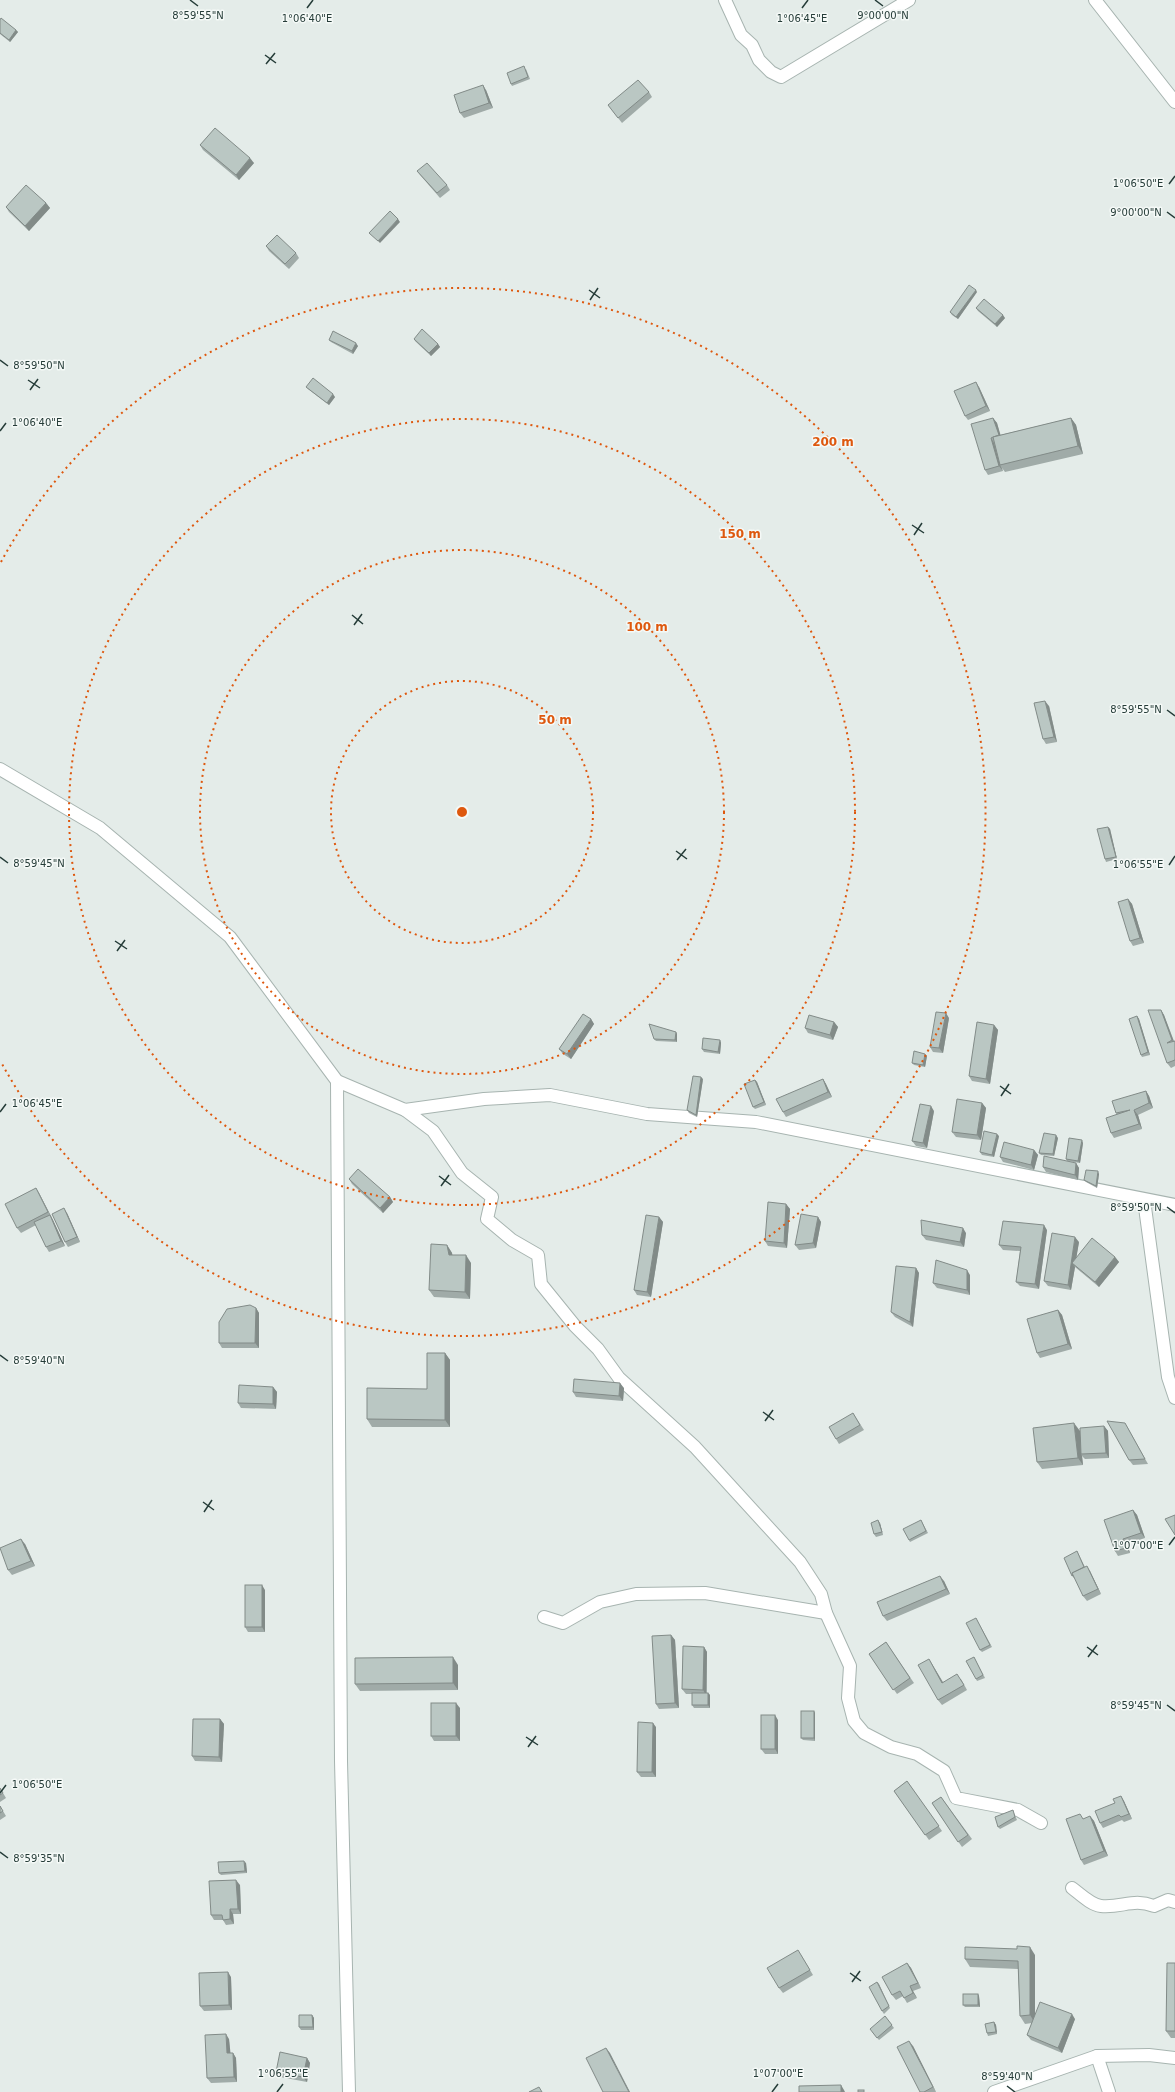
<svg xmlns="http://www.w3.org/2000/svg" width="1175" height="2092" viewBox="0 0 1175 2092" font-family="'DejaVu Sans',sans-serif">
<rect width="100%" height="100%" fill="#e4ece9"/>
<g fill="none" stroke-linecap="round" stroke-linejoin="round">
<!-- street casing -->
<g stroke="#a7b4b0" stroke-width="14">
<g id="street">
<path d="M725 0 741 35 752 45 759 60 771 72 781 77 909 0"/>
<path d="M1095 0 1175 102"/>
<path d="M0 769 100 828 230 937 337 1081 405 1110 484 1099 550 1095 647 1114 756 1122 1175 1205"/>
<path d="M337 1081 341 1761 349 2092"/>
<path d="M405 1110 433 1131 462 1173 492 1197 487 1219 512 1240 538 1255 541 1284 575 1326 598 1349 619 1378 695 1447 800 1562 821 1594 826 1613 850 1666 848 1698 854 1721 864 1733 891 1747 917 1754 944 1771 956 1798 1018 1810 1041 1823"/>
<path d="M1144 1200 1168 1377 1175 1398"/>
<path d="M544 1617 563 1623 600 1602 636 1594 705 1593 826 1613"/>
<path d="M1072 1888C1080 1894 1091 1905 1101 1906 1122 1908 1133 1898 1154 1906L1168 1900 1175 1902"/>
<path d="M1097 2056 1109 2092"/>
<path d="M994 2092 1097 2056 1149 2055 1175 2058"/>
</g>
</g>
<!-- street -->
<use href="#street" stroke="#fff" stroke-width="12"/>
</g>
<!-- wall -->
<g fill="#a0aba8">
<path d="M0 20 16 30 18 32 10 42 0 34Z"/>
<path d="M526 69 530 79 512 86 511 84Z"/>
<path d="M486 90 493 108 464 118 460 113Z"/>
<path d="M649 92 652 97 622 123 608 105Z"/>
<path d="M200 145 254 163 239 180 203 150Z"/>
<path d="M417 171 447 185 450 190 440 198 421 176Z"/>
<path d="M46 203 50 208 29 231 9 212 6 207Z"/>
<path d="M266 246 296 253 299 258 289 269 269 251Z"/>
<path d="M977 292 958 319 952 315 950 312Z"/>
<path d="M976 308 1005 318 997 327 978 311Z"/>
<path d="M414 339 438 344 440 347 431 356 415 341Z"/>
<path d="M329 340 358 346 353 354 331 342Z"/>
<path d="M306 387 335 397 329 405 308 389Z"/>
<path d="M979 387 990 411 968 420 965 416Z"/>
<path d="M993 418 997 423 1000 435 1071 418 1076 425 1083 454 1005 472 1002 468 1003 471 988 475 985 470Z"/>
<path d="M1049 706 1057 742 1046 744 1043 739Z"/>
<path d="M1108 827 1110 829 1117 859 1106 862 1105 859Z"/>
<path d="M1128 899 1132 904 1144 943 1133 946 1130 941Z"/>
<path d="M1161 1010 1164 1015 1174 1041H1175V1066L1171 1068 1167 1063Z"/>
<path d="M1137 1016 1139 1019 1150 1055 1142 1057 1141 1055Z"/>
<path d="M949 1018 943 1053 933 1052 930 1047Z"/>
<path d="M591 1019 594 1024 571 1059 563 1054 559 1049Z"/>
<path d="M834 1022 838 1027 833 1040 808 1033 805 1028Z"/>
<path d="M994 1025 998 1030 990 1084 972 1081 969 1076Z"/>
<path d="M676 1032 677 1034V1042L656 1041 654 1039Z"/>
<path d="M720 1040 721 1043 720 1054 704 1052 702 1049Z"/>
<path d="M925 1054 927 1056 925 1067 914 1065 912 1063Z"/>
<path d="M703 1079 697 1117 689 1113 687 1110Z"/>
<path d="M823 1079 826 1084 832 1097 786 1117 783 1112Z"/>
<path d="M755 1080 757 1082 766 1105 755 1109 753 1107Z"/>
<path d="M1146 1091 1149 1096 1153 1108 1138 1115 1142 1129 1114 1138 1111 1133 1117 1115 1116 1113Z"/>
<path d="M982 1103 986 1108 981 1140 956 1137 952 1132Z"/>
<path d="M934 1111 927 1148 916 1146 912 1141Z"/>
<path d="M999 1136 994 1157 982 1155 980 1152Z"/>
<path d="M1058 1138 1054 1156 1041 1155 1039 1153Z"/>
<path d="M1083 1143 1080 1163 1067 1161 1066 1159Z"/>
<path d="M1034 1150 1038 1155 1034 1170 1003 1162 1000 1157Z"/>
<path d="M1076 1163 1079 1168 1078 1180 1046 1172 1043 1167Z"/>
<path d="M1099 1174 1097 1188 1086 1182 1084 1180Z"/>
<path d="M349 1179 390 1197 393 1202 383 1213 352 1184Z"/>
<path d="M36 1188 39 1193 53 1220 65 1246 49 1252 46 1247 36 1225 21 1233 17 1228Z"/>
<path d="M786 1204 790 1209 787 1248 768 1246 765 1241Z"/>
<path d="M67 1213 80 1242 68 1247 65 1242Z"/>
<path d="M659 1217 663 1222 651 1297 637 1295 634 1290Z"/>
<path d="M818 1217 821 1222 816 1248 799 1250 795 1245Z"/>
<path d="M1047 1230 1039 1289 1020 1286 1016 1282 1020 1251 1003 1250 999 1245Z"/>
<path d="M966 1233 964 1247 926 1240 922 1235Z"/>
<path d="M1079 1242 1076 1258 1115 1257 1119 1262 1099 1287 1075 1267 1071 1290 1048 1286 1044 1281Z"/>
<path d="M447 1245 452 1253V1255L471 1263 470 1299 434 1297 429 1290Z"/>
<path d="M916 1268 919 1273 913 1327 895 1317 891 1312Z"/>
<path d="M970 1275V1295L937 1288 933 1283Z"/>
<path d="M256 1308 259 1313V1348H222L219 1343Z"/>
<path d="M1058 1310 1062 1315 1072 1349 1040 1358 1037 1353Z"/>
<path d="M445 1353 450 1360V1427H372L367 1419 427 1389Z"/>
<path d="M273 1387 277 1392 276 1409 241 1408 238 1403Z"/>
<path d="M624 1388 623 1401 576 1397 573 1392Z"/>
<path d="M853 1413 864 1430 839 1444 836 1439Z"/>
<path d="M1125 1423 1128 1428 1148 1464 1133 1465 1129 1460Z"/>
<path d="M1104 1426 1108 1431 1109 1458 1085 1459 1082 1456 1083 1465 1042 1469 1037 1462 1080 1431V1437Z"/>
<path d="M1133 1510 1137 1515 1145 1538 1127 1544 1130 1553 1118 1556 1115 1551Z"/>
<path d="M921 1520 928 1533 910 1542 909 1540Z"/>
<path d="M880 1523 883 1535 876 1537 874 1534Z"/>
<path d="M25 1544 35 1566 12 1575 8 1570Z"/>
<path d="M1077 1551 1085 1567 1090 1571 1101 1594 1087 1601 1083 1596 1075 1578H1074L1072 1576Z"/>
<path d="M944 1581 950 1594 887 1621 883 1616Z"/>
<path d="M265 1590V1632H248L245 1627Z"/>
<path d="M976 1618 992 1647 982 1652 980 1650Z"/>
<path d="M671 1635 675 1640 679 1708 659 1709 656 1704Z"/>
<path d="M886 1642 914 1683 897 1694 869 1654Z"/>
<path d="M704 1647 707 1652V1693H708L710 1695V1708H694L692 1705V1694H686L682 1689Z"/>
<path d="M974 1657 985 1678 977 1681 976 1679Z"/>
<path d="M929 1659 943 1682 961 1679 967 1690 942 1705 938 1700Z"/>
<path d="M458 1665V1690L360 1691 355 1684Z"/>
<path d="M460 1708V1741H434L431 1736Z"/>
<path d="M814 1711 815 1713V1741L803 1740 801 1738Z"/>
<path d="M220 1719 224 1724 222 1762 195 1761 192 1756Z"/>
<path d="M778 1720V1754H765L761 1749Z"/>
<path d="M656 1727V1777H641L637 1772Z"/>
<path d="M907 1781 942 1831 929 1840 894 1791Z"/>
<path d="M0 1788 6 1798 0 1802Z"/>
<path d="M1121 1796 1124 1801 1132 1819 1124 1822 1122 1820 1103 1828 1100 1823 1115 1803Z"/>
<path d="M941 1797 972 1839 962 1847 932 1803Z"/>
<path d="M0 1806 6 1816 0 1820Z"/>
<path d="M1014 1813 1017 1820 1000 1829 998 1827Z"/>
<path d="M1090 1816 1094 1821 1108 1856 1084 1865 1081 1860 1084 1819Z"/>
<path d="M246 1863 247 1873 221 1875 219 1873Z"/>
<path d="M240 1885 241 1914H233L234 1924 226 1925 223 1920H214L211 1915Z"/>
<path d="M801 1955 813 1975 783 1993 779 1988Z"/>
<path d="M1035 1955V2014L1075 2019 1062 2053 1031 2040 1027 2035 1032 2023 1025 2024 1020 2016 1018 1969 970 1967 965 1959Z"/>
<path d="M907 1963 911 1968 921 1988 913 1991 917 1998 907 2003 903 1996 896 2000 892 1995Z"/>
<path d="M1175 1963V2038H1171L1166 2031Z"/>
<path d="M231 1977 232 2010 204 2011 200 2006Z"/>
<path d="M877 1982 890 2008 884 2014 882 2011Z"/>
<path d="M978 1994 979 1996 980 2007H965L963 2005Z"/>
<path d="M312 2015 314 2018V2030H301L299 2027Z"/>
<path d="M885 2016 894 2028 879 2040 872 2032Z"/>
<path d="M994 2022 996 2025 997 2034 988 2036 987 2033Z"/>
<path d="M229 2039 230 2053H233L236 2058 237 2082 211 2083 207 2078Z"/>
<path d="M913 2046 936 2092H920Z"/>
<path d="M307 2058 310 2063 307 2082 280 2077 276 2072Z"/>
</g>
<!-- shaded-wall -->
<g fill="#828b88">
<path d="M16 30 18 32 10 42 9 40Z"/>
<path d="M483 85 486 90 493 108 489 103Z"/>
<path d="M250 158 254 163 239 180 236 175Z"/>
<path d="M46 203 50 208 29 231 25 226Z"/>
<path d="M398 219 400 222 380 243 378 241Z"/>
<path d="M976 290 977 292 958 319 956 317Z"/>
<path d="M1003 315 1005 318 997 327 995 324Z"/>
<path d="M356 343 358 346 353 354 352 351Z"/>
<path d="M438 344 440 347 431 356 429 353Z"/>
<path d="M976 382 979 387 990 411 986 406Z"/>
<path d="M333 394 335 397 329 405 327 403Z"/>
<path d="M993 418 997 423 1002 440 999 436Z"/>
<path d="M1071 418 1076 425 1083 454 1078 446Z"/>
<path d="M991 438 994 443 1000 465 1003 471 999 466Z"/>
<path d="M1045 701 1049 706 1057 742 1054 737Z"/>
<path d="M1108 827 1110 829 1117 859 1116 857Z"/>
<path d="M1128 899 1132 904 1144 943 1140 938Z"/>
<path d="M1161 1010 1164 1015 1175 1045 1172 1040Z"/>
<path d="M946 1013 949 1018 943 1053 939 1048Z"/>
<path d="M1137 1016 1139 1019 1150 1055 1148 1052Z"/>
<path d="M591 1019 594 1024 571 1059 567 1054Z"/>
<path d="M834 1022 838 1027 833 1040 830 1035Z"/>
<path d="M994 1025 998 1030 990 1084 986 1079Z"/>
<path d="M676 1032 677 1034V1042L675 1040Z"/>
<path d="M720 1040 721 1043 720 1054 718 1052Z"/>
<path d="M925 1054 927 1056 925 1067 923 1065Z"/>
<path d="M701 1077 703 1079 697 1117 696 1115Z"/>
<path d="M823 1079 826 1084 832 1097 828 1092Z"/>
<path d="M755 1080 757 1082 766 1105 764 1102Z"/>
<path d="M1146 1091 1149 1096 1153 1108 1149 1103Z"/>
<path d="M982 1103 986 1108 981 1140 977 1135Z"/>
<path d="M931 1106 934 1111 927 1148 923 1143Z"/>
<path d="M1134 1110 1138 1115 1142 1129 1139 1124Z"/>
<path d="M997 1134 999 1136 994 1157 992 1155Z"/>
<path d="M1056 1135 1058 1138 1054 1156 1053 1154Z"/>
<path d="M1082 1140 1083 1143 1080 1163 1078 1161Z"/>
<path d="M1034 1150 1038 1155 1034 1170 1031 1165Z"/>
<path d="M1076 1163 1079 1168 1078 1180 1075 1175Z"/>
<path d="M1098 1171 1099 1174 1097 1188 1096 1186Z"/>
<path d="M36 1188 39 1193 53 1220 65 1246 61 1241 50 1215Z"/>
<path d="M390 1197 393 1202 383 1213 380 1208Z"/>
<path d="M786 1204 790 1209 787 1248 784 1243Z"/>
<path d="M64 1208 67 1213 80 1242 77 1237Z"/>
<path d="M659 1217 663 1222 651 1297 647 1292Z"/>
<path d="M818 1217 821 1222 816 1248 813 1243Z"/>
<path d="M1044 1225 1047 1230 1039 1289 1035 1284Z"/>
<path d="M963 1228 966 1233 964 1247 960 1242Z"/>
<path d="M1075 1237 1079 1242 1075 1266 1072 1263 1075 1267 1071 1290 1068 1285Z"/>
<path d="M447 1245 452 1253 454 1262 449 1255Z"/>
<path d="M466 1255 471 1263 470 1299 465 1292Z"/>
<path d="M1115 1257 1119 1262 1099 1287 1095 1282Z"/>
<path d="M916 1268 919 1273 913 1327 910 1322Z"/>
<path d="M967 1270 970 1275V1295L967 1290Z"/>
<path d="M256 1308 259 1313V1348L255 1343Z"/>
<path d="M1058 1310 1062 1315 1072 1349 1068 1344Z"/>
<path d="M445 1353 450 1360V1427L445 1420Z"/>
<path d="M620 1383 624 1388 623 1401 619 1396Z"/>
<path d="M273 1387 277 1392 276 1409 273 1404Z"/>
<path d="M1074 1423 1080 1431 1082 1454H1081L1082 1456 1083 1465 1078 1458Z"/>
<path d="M1104 1426 1108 1431 1109 1458 1106 1453Z"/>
<path d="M1133 1510 1137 1515 1145 1538 1141 1533Z"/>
<path d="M878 1520 880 1523 883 1535Z"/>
<path d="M21 1539 25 1544 35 1566 31 1561Z"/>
<path d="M1123 1539 1127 1544 1130 1553 1126 1548Z"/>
<path d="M1087 1566 1090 1571 1101 1594 1098 1589Z"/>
<path d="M940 1576 944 1581 950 1594 946 1589Z"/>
<path d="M262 1585 265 1590V1632L262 1627Z"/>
<path d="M671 1635 675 1640 679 1708 675 1703Z"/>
<path d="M704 1647 707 1652 706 1695 703 1690Z"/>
<path d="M453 1657 458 1665V1690L453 1683Z"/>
<path d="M929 1659 932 1664 946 1688 942 1683Z"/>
<path d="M708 1693 710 1695V1708L708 1705Z"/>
<path d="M456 1703 460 1708V1741L456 1736Z"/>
<path d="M814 1711 815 1713V1741L814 1738Z"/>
<path d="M775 1715 778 1720V1754L775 1749Z"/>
<path d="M220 1719 224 1724 222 1762 219 1757Z"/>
<path d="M653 1723 656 1727V1777L652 1772Z"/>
<path d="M1121 1796 1124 1801 1132 1819 1129 1814Z"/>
<path d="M1090 1816 1094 1821 1108 1856 1104 1851Z"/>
<path d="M244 1861 246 1863 247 1873 245 1871Z"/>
<path d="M236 1880 240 1885 241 1914 238 1909Z"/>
<path d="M230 1909 233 1914 234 1924 230 1919Z"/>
<path d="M1030 1947 1035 1955V2023L1030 2015Z"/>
<path d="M907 1963 911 1968 921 1988 918 1983Z"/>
<path d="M228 1972 231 1977 232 2010 229 2005Z"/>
<path d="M877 1982 879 1984 890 2008Z"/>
<path d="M910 1986 913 1991 917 1998 913 1993Z"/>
<path d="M978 1994 979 1996 980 2007 978 2005Z"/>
<path d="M1072 2014 1075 2019 1062 2053 1058 2048Z"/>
<path d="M312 2015 314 2018V2030L313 2027Z"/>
<path d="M994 2022 996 2025 997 2034 996 2032Z"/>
<path d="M226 2034 229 2039 231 2058 227 2053Z"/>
<path d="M909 2041 913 2046 936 2092 933 2087Z"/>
<path d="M606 2048 610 2053 630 2092H629Z"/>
<path d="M233 2053 236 2058 237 2082 234 2077Z"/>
<path d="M307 2058 310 2063 307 2082 303 2077Z"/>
<path d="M841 2085 844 2090 845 2092H841Z"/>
</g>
<!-- building -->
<g fill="#bac7c3" stroke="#828b88">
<path d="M1 18 16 30 9 40 0 33V20Z"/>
<path d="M524 66 528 77 511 84 507 73Z"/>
<path d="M638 80 649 92 618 118 608 105Z"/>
<path d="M483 85 489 103 460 113 454 95Z"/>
<path d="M215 128 250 158 236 175 200 145Z"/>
<path d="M427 163 447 185 437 193 417 171Z"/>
<path d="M26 185 46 203 25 226 6 207Z"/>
<path d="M390 211 398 219 378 241 369 233Z"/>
<path d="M277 235 296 253 285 264 266 246Z"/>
<path d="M969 285 976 290 956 317 950 312Z"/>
<path d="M984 299 1003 315 995 324 976 308Z"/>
<path d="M422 329 438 344 429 353 414 339Z"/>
<path d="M333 331 356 343 352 351 329 340Z"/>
<path d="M313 378 333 394 327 403 306 387Z"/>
<path d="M976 382 986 406 965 416 954 391Z"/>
<path d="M993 418 999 435 993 437 991 438 999 466 985 470 971 424Z"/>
<path d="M1071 418 1078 446 1000 465 993 437Z"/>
<path d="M1045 701 1054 737 1043 739 1034 703Z"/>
<path d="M1108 827 1116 857 1105 859 1097 829Z"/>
<path d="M1128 899 1140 938 1130 941 1118 902Z"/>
<path d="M1148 1010H1161L1172 1040 1167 1043 1175 1041V1060L1167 1063Z"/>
<path d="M936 1012 946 1013 939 1048 930 1047Z"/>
<path d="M583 1014 591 1019 567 1054 559 1049Z"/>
<path d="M809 1015 834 1022 830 1035 805 1028Z"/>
<path d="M1137 1016 1148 1052 1141 1055 1129 1019Z"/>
<path d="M977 1022 994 1025 986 1079 969 1076Z"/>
<path d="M649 1024 676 1032 675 1040 654 1039Z"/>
<path d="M703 1038 720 1040 718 1052 702 1049Z"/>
<path d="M914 1051 925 1054 923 1065 912 1063Z"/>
<path d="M693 1076 701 1077 696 1115 687 1110Z"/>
<path d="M823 1079 828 1092 783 1112 776 1099Z"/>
<path d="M755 1080 764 1102 753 1107 744 1084Z"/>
<path d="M1146 1091 1149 1103 1134 1110 1139 1124 1111 1133 1106 1118 1130 1110 1116 1113 1112 1101Z"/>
<path d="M957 1099 982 1103 977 1135 952 1132Z"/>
<path d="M920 1104 931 1106 923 1143 912 1141Z"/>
<path d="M984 1131 997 1134 992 1155 980 1152Z"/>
<path d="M1044 1133 1056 1135 1053 1154 1039 1153Z"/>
<path d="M1069 1138 1082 1140 1078 1161 1066 1159Z"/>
<path d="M1004 1142 1034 1150 1031 1165 1000 1157Z"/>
<path d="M1044 1156 1076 1163 1075 1175 1043 1167Z"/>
<path d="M358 1169 390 1197 380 1208 349 1179Z"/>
<path d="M1086 1170 1098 1171 1096 1186 1084 1180Z"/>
<path d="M36 1188 48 1212 17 1228 5 1204Z"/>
<path d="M768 1202 786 1204 784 1243 765 1241Z"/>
<path d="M64 1208 77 1237 65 1242 52 1214Z"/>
<path d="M801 1214 818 1217 813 1243 795 1245Z"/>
<path d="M50 1215 61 1241 46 1247 34 1222Z"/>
<path d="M646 1215 659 1217 647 1292 634 1290Z"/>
<path d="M921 1220 963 1228 960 1242 922 1235Z"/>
<path d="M1003 1221 1044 1225 1035 1284 1016 1282 1021 1247 999 1245Z"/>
<path d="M1052 1233 1075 1237 1068 1285 1044 1281Z"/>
<path d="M1092 1238 1115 1257 1095 1282 1072 1263Z"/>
<path d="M431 1244 447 1245 449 1255H466L465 1292 429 1290Z"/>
<path d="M936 1260 967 1270V1290L933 1283Z"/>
<path d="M896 1266 916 1268 910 1322 891 1312Z"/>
<path d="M250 1305 256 1308 255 1343H219V1322L227 1309Z"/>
<path d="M1058 1310 1068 1344 1037 1353 1027 1319Z"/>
<path d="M427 1353H445V1420L367 1419V1388L427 1389Z"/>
<path d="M574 1379 620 1383 619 1396 573 1392Z"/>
<path d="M239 1385 273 1387V1404L238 1403Z"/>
<path d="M853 1413 860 1425 836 1439 829 1427Z"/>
<path d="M1107 1421 1125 1423 1145 1459 1129 1460Z"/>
<path d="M1074 1423 1078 1458 1037 1462 1033 1428Z"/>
<path d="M1104 1426 1106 1453 1081 1454 1080 1428Z"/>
<path d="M1133 1510 1141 1533 1123 1539 1126 1548 1115 1551 1104 1520Z"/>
<path d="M1175 1515V1535L1165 1519Z"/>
<path d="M878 1520 882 1532 874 1534 871 1523Z"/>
<path d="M921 1520 926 1531 909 1540 903 1529Z"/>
<path d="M21 1539 31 1561 8 1570 0 1548Z"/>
<path d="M1077 1551 1084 1567 1072 1573 1073 1575 1072 1576 1064 1558Z"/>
<path d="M1087 1566 1098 1589 1083 1596 1072 1573Z"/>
<path d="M940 1576 946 1589 883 1616 877 1602Z"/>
<rect x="245" y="1585" width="17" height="42"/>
<path d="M976 1618 990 1645 980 1650 966 1623Z"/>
<path d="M671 1635 675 1703 656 1704 652 1636Z"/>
<path d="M886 1642 910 1678 893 1690 869 1654Z"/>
<path d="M683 1646 704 1647 703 1690 682 1689Z"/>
<path d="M453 1657V1683L355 1684V1658Z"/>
<path d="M974 1657 983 1675 976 1679 966 1661Z"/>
<path d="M929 1659 942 1683 957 1674 964 1685 938 1700 918 1665Z"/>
<rect x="692" y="1693" width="16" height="12"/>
<rect x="431" y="1703" width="25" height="33"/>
<rect x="801" y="1711" width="13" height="27"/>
<rect x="761" y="1715" width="14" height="34"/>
<path d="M193 1719H220L219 1757 192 1756Z"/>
<path d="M638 1722 653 1723 652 1772H637Z"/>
<path d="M907 1781 939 1826 925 1835 894 1791Z"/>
<path d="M0 1788 3 1793 0 1795Z"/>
<path d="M1121 1796 1129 1814 1121 1817 1119 1815 1100 1823 1095 1811 1115 1803 1113 1799Z"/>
<path d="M941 1797 968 1835 958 1842 932 1803Z"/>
<path d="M0 1806 3 1811 0 1813Z"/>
<path d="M1013 1810 1015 1817 998 1827 995 1817Z"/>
<path d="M1080 1814 1083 1819 1090 1816 1104 1851 1081 1860 1066 1819Z"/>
<path d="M244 1861 245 1871 219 1873 218 1862Z"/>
<path d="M236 1880 238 1909H230V1919L223 1920 222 1915H211L209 1881Z"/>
<path d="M1017 1946 1030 1947V2015L1020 2016 1018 1961 965 1959V1947L1017 1949Z"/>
<path d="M798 1950 810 1970 779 1988 767 1968Z"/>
<path d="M907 1963 918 1983 910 1986 913 1993 904 1998 900 1991 892 1995 882 1977Z"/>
<path d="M1167 1963H1175V2031H1166Z"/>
<path d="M228 1972 229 2005 200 2006 199 1973Z"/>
<path d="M877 1982 889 2006 882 2011 869 1987Z"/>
<rect x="963" y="1994" width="15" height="11"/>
<path d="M1040 2002 1072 2014 1058 2048 1027 2035Z"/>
<path d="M299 2015H312L313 2027H299Z"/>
<path d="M885 2016 892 2025 877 2038 870 2029Z"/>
<path d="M994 2022 996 2032 987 2033 985 2024Z"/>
<path d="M226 2034 227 2053H233L234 2077 207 2078 205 2035Z"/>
<path d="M909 2041 933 2087 924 2092H920L897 2047Z"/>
<path d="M606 2048 629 2092H603L586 2058Z"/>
<path d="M280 2052 307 2058 303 2077 276 2072Z"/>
<path d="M841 2085V2092H799V2086Z"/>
<path d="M539 2087 542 2092H529Z"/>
<rect x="858" y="2090" width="6" height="2"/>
</g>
<!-- ticks -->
<path fill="none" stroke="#253c38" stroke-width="1.5" d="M190 0 198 6M875 0 883 6M307 8 313 0M802 8 808 0M265 55 276 63M266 64 275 53M1169 184 1175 176M1167 212 1175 218M589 290 600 298M590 300 598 288M0 360 8 366M28 380 40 388M30 390 38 379M0 431 6 423M912 525 924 533M914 535 922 523M352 615 363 624M354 625 362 614M1167 710 1175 716M676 851 687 859M0 857 8 863M677 860 686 849M1169 865 1175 856M115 941 127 949M117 951 125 940M1000 1086 1011 1094M1001 1096 1009 1084M0 1112 6 1104M439 1176 451 1185M441 1186 449 1175M1167 1207 1175 1213M0 1355 8 1361M763 1412 774 1420M765 1421 773 1410M203 1502 214 1510M204 1512 212 1500M1169 1545 1175 1537M1087 1647 1098 1655M1088 1657 1097 1645M1167 1705 1175 1711M526 1737 538 1745M528 1747 536 1736M0 1793 6 1785M0 1852 8 1858M850 1973 861 1981M852 1982 860 1971M1007 2086 1015 2092M277 2092 283 2084M772 2092 778 2084"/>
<!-- distance rings -->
<g fill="none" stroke="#de580e" stroke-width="2" stroke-dasharray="2 4">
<circle cx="462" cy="812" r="131"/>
<circle cx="462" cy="812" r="262"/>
<circle cx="462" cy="812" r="393"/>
<path d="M1 562A524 524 0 1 1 1 1062"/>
</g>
<g font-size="10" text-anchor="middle" fill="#253c38" stroke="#f5f9f7" stroke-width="3" stroke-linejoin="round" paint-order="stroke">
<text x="883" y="19">9°00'00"N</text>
<text x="198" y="19">8°59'55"N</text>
<text x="307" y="22">1°06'40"E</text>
<text x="802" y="22">1°06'45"E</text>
<text x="1138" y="187">1°06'50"E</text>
<text x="1136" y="216">9°00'00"N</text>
<text x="39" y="369">8°59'50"N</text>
<text x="37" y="426">1°06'40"E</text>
<text x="1136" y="713">8°59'55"N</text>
<text x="39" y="867">8°59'45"N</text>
<text x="1138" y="868">1°06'55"E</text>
<text x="37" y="1107">1°06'45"E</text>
<text x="1136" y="1211">8°59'50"N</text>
<text x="39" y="1364">8°59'40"N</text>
<text x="1138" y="1549">1°07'00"E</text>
<text x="1136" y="1709">8°59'45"N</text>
<text x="37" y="1788">1°06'50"E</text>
<text x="39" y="1862">8°59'35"N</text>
<text x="283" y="2077">1°06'55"E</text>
<text x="778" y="2077">1°07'00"E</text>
<text x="1007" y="2080">8°59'40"N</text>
</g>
<circle cx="462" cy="812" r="6" fill="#de580e" stroke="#f5f9f7" stroke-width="2"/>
<g font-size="12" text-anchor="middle" font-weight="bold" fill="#de580e" stroke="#f5f9f7" stroke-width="3" stroke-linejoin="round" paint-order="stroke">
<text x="833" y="446">200 m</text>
<text x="740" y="538">150 m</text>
<text x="647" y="631">100 m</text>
<text x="555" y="724">50 m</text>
</g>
</svg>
